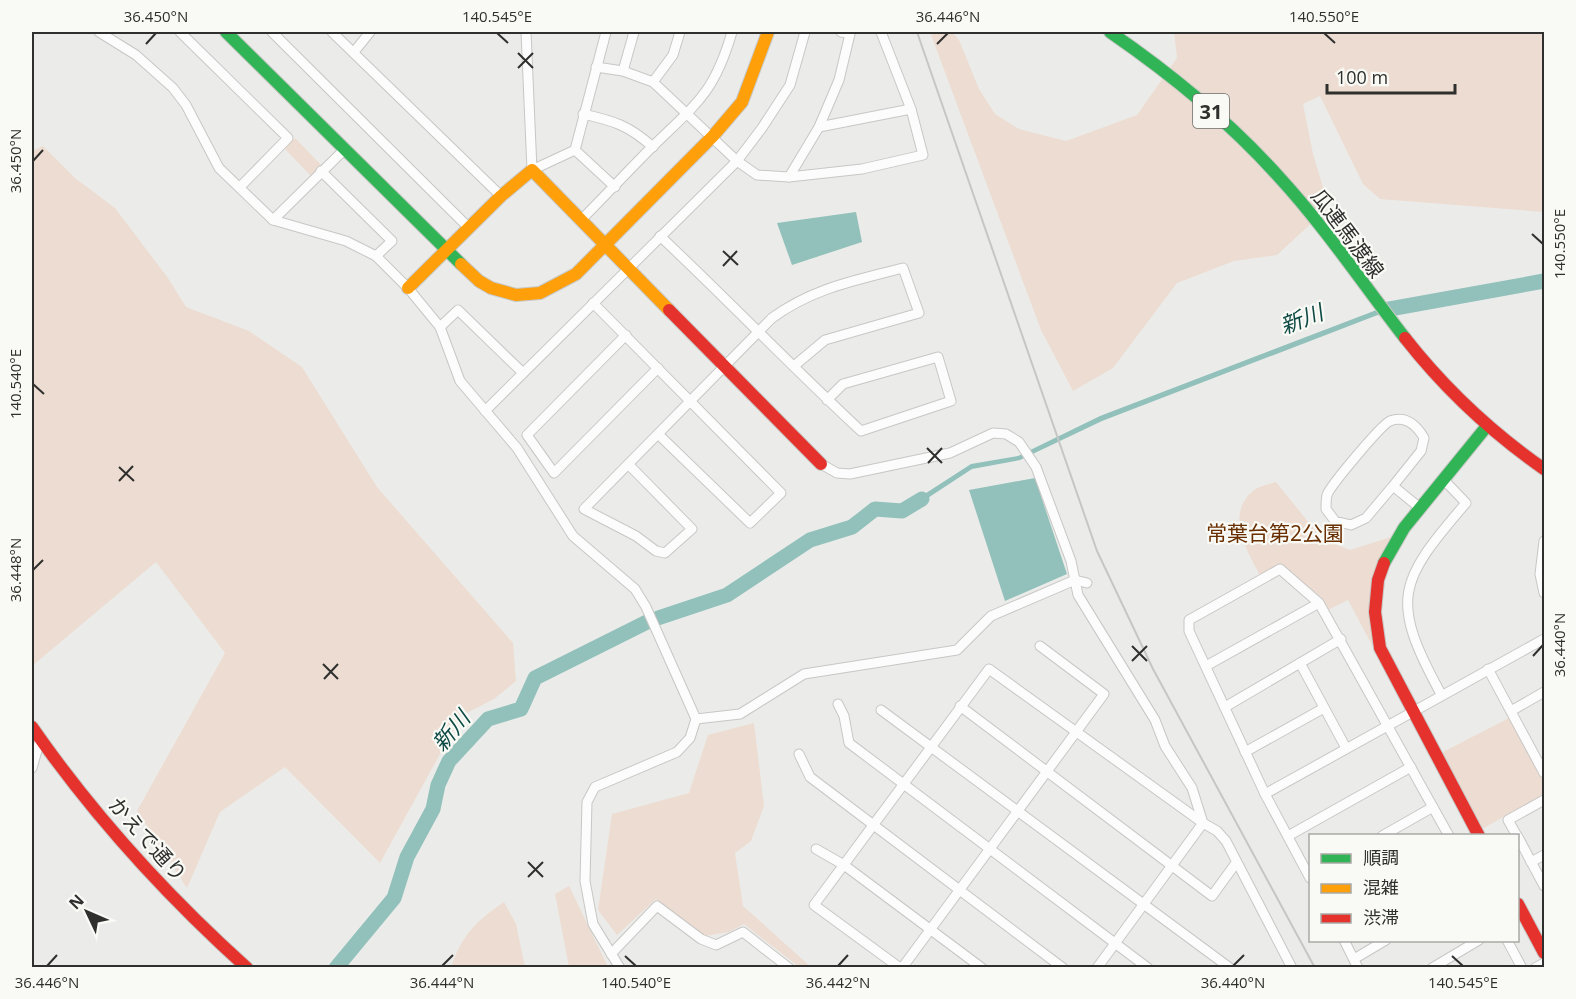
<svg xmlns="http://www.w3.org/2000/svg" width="1576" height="999" viewBox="0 0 1576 999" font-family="'Open Sans','Noto Sans JP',sans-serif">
<rect width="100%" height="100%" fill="#ebece9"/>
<!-- green -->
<g fill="#eddcd1">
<path d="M930 32H952L959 40 979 89 995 114 1019 129 1066 141 1137 115 1177 58 1174 32H1544V212L1380 199 1363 184 1320 96 1303 104 1313 154 1329 207 1277 255 1234 261 1177 283 1113 368 1073 391 1041 330Z"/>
<path d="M295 138 322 166 311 176 285 149Z"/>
<path d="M43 146 75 178 115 208 168 278 186 307 249 331 302 367 377 487 513 643 516 681 494 699 461 716 380 863 285 767 220 812 187 888 137 811 225 653 156 562 32 666V151Z"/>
<path d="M1276 482 1322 539 1350 550 1391 537C1371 573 1370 605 1377 645H1372L1348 600 1328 610 1322 598 1281 565 1260 575C1246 550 1225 513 1254 490 1259 486 1270 484 1276 482Z"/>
<path d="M1509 718 1544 782V794L1482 829 1441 753Z"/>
<path d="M754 723 764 806 751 841 735 853 743 906 811 967H799L744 924 729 932 705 936 656 899 617 935 598 910 612 814 689 793 708 735Z"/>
<path d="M569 886 608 967H569L555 894Z"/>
<path d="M504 902 516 924 525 967H451C462 935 476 921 504 902Z"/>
</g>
<!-- water -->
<g fill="#92c0bb">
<path d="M856 212 862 242 792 265 777 223Z"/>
<path d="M1403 303 1404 308 1388 311 1102 421 1020 460 972 469 908 511 906 506 971 464 1018 456 1100 416 1387 306Z"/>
<path d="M1035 478 1067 574 1005 601 969 490Z"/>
</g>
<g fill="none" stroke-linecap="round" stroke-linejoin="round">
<!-- river -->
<g stroke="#92c0bb" stroke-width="15">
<path d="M1384 310 1544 281"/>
<path d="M658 618 727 595 810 540 852 527 875 509 902 511 922 499"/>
<path d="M336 968 394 898 407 857 433 809 438 785 449 761 488 719 521 709 535 678 647 622"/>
</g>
<!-- street casing -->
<g stroke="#c7c7c5" stroke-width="11">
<g id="street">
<path d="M99 32 136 55 173 88 186 105 219 168 273 220 346 241 376 256 408 288 440 327 460 381 517 448 573 536 635 589 646 607 696 719 690 738 677 752 595 787 587 802 585 881 593 924 620 968"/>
<path d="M180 32 288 138 240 187"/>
<path d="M272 32 469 228"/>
<path d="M332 32 501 196"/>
<path d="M526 32 532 170 575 150 606 32"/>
<path d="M354 52 370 32"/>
<path d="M596 67 623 71 653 82 737 161 757 175 789 177 862 169 923 155 911 109 881 32"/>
<path d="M623 71 634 32"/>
<path d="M653 82 673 55 680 32"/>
<path d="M583 114C614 121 628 125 653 147"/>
<path d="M819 127 911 109"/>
<path d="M575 150 615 187"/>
<path d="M321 171 392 241 376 256"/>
<path d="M789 177 819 127 839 80 850 34 841 32"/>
<path d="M273 220 344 150"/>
<path d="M581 220C605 196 628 171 652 147 696 104 714 94 732 32"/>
<path d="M660 236C728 300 793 368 861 431L951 401 938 357 843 384 827 400"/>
<path d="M593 303 781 493 750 523 658 434"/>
<path d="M440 327 458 310 523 373"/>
<path d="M626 335 527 435 554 473 658 368"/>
<path d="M485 411 737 161 762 128 790 85 805 32"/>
<path d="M628 464 692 529 665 553 656 551 636 536 584 509 772 318C813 288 854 281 903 268L919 313 825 340 794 366"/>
<path d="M821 464 837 473 850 474 950 453 993 433 1006 434 1019 442 1036 467 1071 561 1078 595 1155 720 1165 746 1192 788 1203 823 1217 831 1226 841 1292 968"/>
<path d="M1393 486 1366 518 1351 525 1335 521 1326 509C1326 505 1326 500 1327 495 1330 486 1381 425 1390 421 1406 415 1417 426 1424 438L1421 451 1393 486 1420 508"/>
<path d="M1544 541 1540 574 1544 593"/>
<path d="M1300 663 1346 748"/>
<path d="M1206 666 1319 603 1449 836"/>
<path d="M1488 669 1544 773"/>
<path d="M1441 694C1389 599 1398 582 1466 503L1443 479"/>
<path d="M838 704 844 716 849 743 1148 968"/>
<path d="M960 706 1212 896 1236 863"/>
<path d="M1225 707 1341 639"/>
<path d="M881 710 1230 968"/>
<path d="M1511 711 1544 692"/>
<path d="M696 719 740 714 804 674 957 650 991 616 1075 580 1087 583"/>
<path d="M1245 752 1324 708"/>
<path d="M799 754 810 777 1063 968"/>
<path d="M32 768 40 740"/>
<path d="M1265 794 1544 639"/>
<path d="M1288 836 1411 767"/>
<path d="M1382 836 1433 807"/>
<path d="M1517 836 1508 820 1544 800"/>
<path d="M1518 837 1544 886"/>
<path d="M816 849 844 865 982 968"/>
<path d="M1531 862 1544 855"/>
<path d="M1310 878 1265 794 1189 631V620L1280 569 1319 603"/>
<path d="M1344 940 1358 968"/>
<path d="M1507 940 1522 968"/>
<path d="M611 954 657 906 701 939 716 945 743 932 789 968"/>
<path d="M1354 959 1386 940"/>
<path d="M900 968 814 905 989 669 1203 823 1097 968"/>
<path d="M902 968 1104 694 1040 646"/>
<path d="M1432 968 1479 940"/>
<path d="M1535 968 1544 963"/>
</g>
</g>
<!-- fast casing -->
<g stroke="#c7c7c5" stroke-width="14">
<g id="fast">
<path d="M226 32 461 264"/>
<path d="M1110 32C1171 74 1229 121 1279 177 1325 227 1363 284 1405 338"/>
<path d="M1384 563 1404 528 1487 426"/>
</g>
</g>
<!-- slow casing -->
<g stroke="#c7c7c5" stroke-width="14">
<g id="slow">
<path d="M461 264 479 281 491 288 516 295 540 293 576 274 713 136 742 102 768 32"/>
<path d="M408 288 501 196 532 170 669 310"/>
</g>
</g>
<!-- jam casing -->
<g stroke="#c7c7c5" stroke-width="14">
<g id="jam">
<path d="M669 310 821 464"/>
<path d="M1405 338C1445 389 1491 432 1544 469"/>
<path d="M1384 563 1378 580 1375 612 1380 648 1479 836"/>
<path d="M32 727C94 816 166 895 247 968"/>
<path d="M1518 904 1544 953"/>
</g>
</g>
<!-- street -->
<use href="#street" stroke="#fcfcfc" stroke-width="9"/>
<!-- fast -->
<use href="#fast" stroke="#30b455" stroke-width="12"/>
<!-- slow -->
<use href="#slow" stroke="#ff9f0a" stroke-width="12"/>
<!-- jam -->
<use href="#jam" stroke="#e5322d" stroke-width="12"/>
<!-- rail -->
<path stroke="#c6c7c5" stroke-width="2" d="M917 32 1097 551 1153 669 1315 968"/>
</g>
<!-- ticks -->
<path fill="none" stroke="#2f302e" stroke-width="2" d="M497 33 508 43M1324 33 1335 43M146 44 156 33M937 44 948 33M518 53 533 68M518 68 533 53M33 161 43 150M1532 234 1543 244M723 251 738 265M723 266 737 251M33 384 44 394M927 448 942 463M928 463 942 448M119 467 134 481M119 481 133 466M33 570 43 560M1132 646 1147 661M1533 656 1543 645M1132 661 1147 646M323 664 338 679M324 679 338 664M528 862 543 877M528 877 543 862M625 956 636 966M1452 956 1463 966M47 966 57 955M442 966 453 955M838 966 848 955M1233 966 1244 955"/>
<g text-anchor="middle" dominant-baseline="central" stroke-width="4.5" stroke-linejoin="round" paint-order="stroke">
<!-- shield labels -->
<rect fill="#f9faf5" stroke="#6c6d6a" stroke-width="1.5" x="1193" y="94" width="36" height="34" rx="4.5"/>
<g font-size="20" font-weight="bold" fill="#2f302e">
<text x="1211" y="111">31</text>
</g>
<!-- street labels -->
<g font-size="21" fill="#2f302e" stroke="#f9faf5">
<text transform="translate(1348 233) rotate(53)">瓜連馬渡線</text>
<text transform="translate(148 839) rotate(48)">かえで通り</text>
</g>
<!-- park labels -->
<g font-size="21" fill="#682e00" stroke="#f9faf5">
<text x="1275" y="533">常葉台第2公園</text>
</g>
<!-- water labels -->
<g font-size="22" font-style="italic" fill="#0e4a45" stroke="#f9faf5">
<text transform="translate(1301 318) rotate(-21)">新川</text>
<text transform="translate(450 730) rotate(-50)">新川</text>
</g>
</g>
<!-- border -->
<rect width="1576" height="999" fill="none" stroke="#f9faf5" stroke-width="66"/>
<!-- legend -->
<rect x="1309" y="834" width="210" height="108" fill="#f9faf5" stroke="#a8a9a5" stroke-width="1.5"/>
<rect x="1321" y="854" width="30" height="9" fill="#30b455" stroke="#a8a9a5" stroke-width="1.5"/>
<text x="1363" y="864" font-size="18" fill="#2f302e">順調</text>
<rect x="1321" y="884" width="30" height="9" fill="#ff9f0a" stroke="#a8a9a5" stroke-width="1.5"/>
<text x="1363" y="894" font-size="18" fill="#2f302e">混雑</text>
<rect x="1321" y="914" width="30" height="9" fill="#e5322d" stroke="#a8a9a5" stroke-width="1.5"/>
<text x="1363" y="924" font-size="18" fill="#2f302e">渋滞</text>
<!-- north arrow -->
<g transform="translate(87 912) rotate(314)" stroke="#f9faf5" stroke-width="4.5" paint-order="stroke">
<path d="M0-4.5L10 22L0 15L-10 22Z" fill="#2f302e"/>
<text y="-9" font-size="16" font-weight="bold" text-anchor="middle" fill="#2f302e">N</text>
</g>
<!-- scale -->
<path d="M1327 84v9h128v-9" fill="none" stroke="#2f302e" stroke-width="3"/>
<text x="1336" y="84" font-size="18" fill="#2f302e" stroke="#f9faf5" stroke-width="4.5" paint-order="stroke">100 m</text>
<rect x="33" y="33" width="1510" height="933" fill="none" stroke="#2f302e" stroke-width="2"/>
<g font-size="15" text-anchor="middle" fill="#2f302e">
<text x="156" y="22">36.450°N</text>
<text x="497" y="22">140.545°E</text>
<text x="948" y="22">36.446°N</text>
<text x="1324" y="22">140.550°E</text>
<text transform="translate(16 161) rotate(-90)" y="5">36.450°N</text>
<text transform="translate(1560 244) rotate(-90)" y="5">140.550°E</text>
<text transform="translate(16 384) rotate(-90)" y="5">140.540°E</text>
<text transform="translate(16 570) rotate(-90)" y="5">36.448°N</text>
<text transform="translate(1560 645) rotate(-90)" y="5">36.440°N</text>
<text x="47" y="988">36.446°N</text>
<text x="442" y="988">36.444°N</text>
<text x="636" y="988">140.540°E</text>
<text x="838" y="988">36.442°N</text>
<text x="1233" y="988">36.440°N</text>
<text x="1463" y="988">140.545°E</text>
</g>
</svg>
